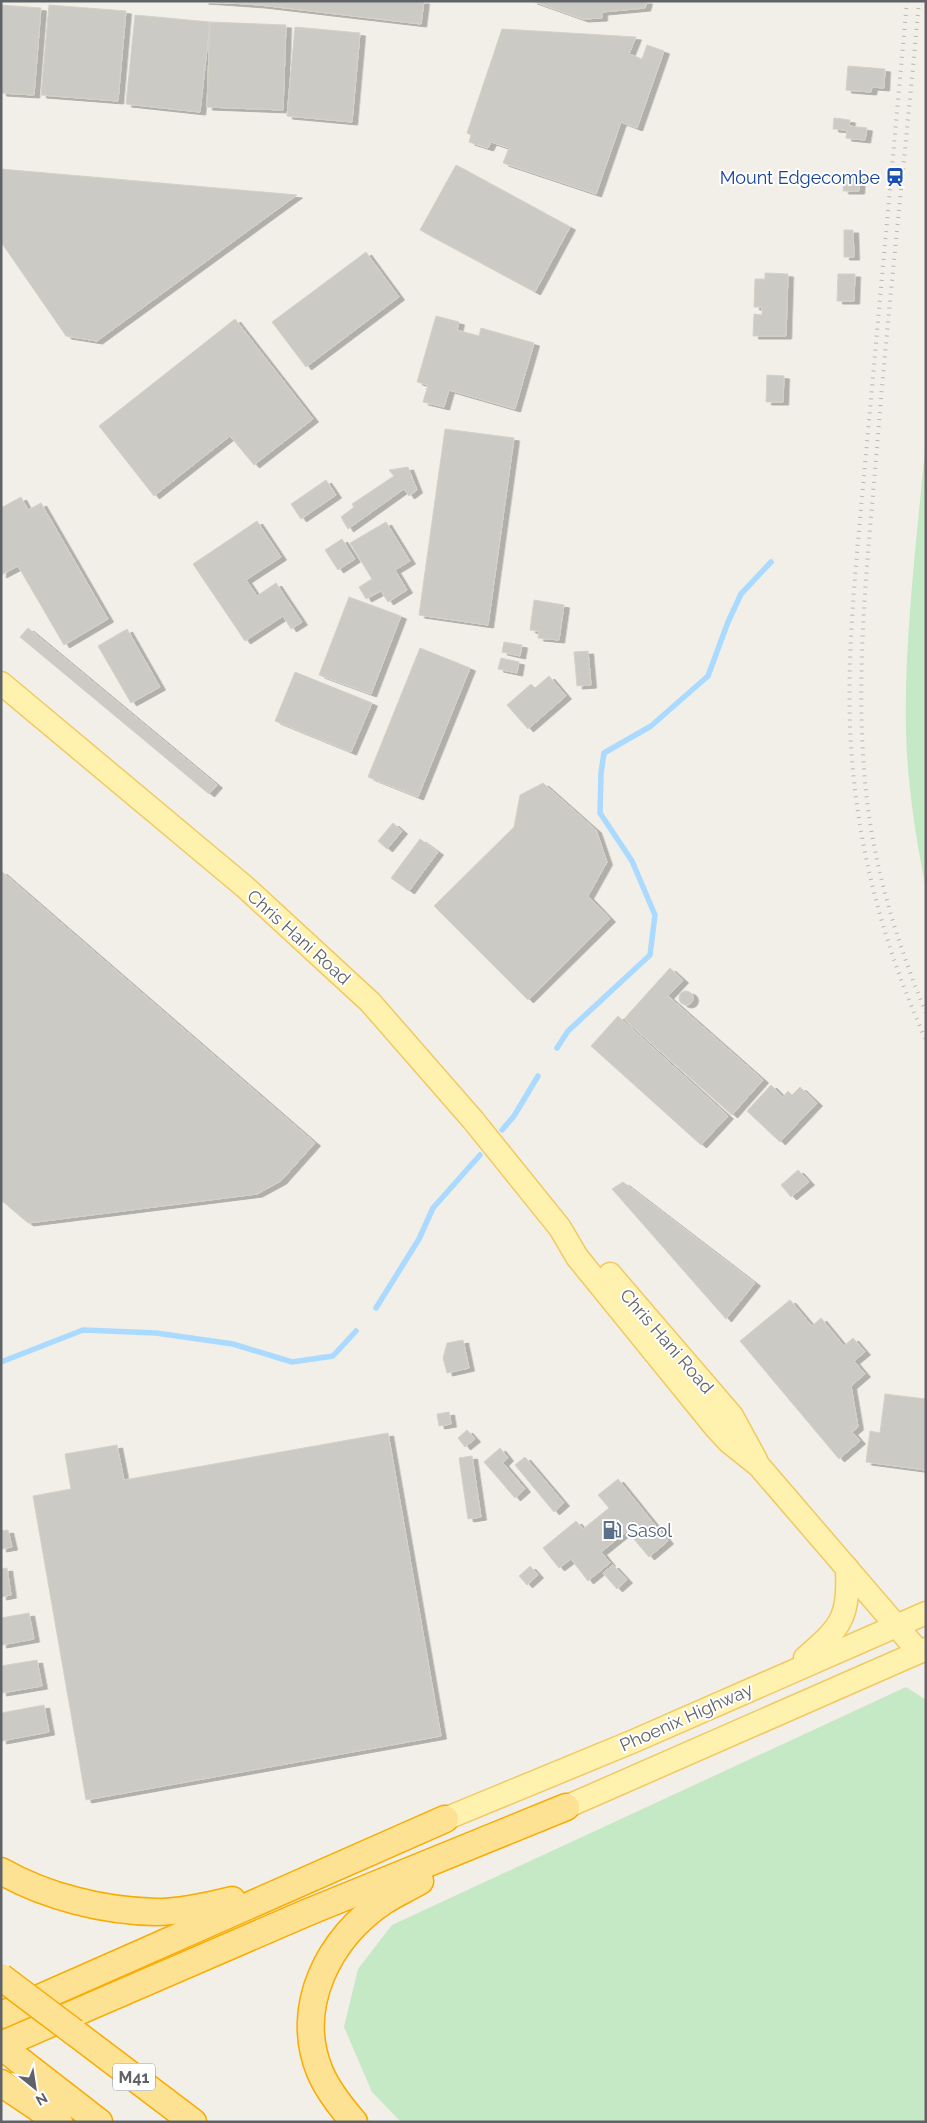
<svg xmlns="http://www.w3.org/2000/svg" width="927" height="2123" viewBox="0 0 927 2123" font-family="Raleway,sans-serif">
<defs>
<filter id="shadow"><feDropShadow dx="5.5" dy="3" stdDeviation="0" flood-color="#0004"/></filter>
</defs>
<rect width="100%" height="100%" fill="#f1efe8"/>
<!-- green -->
<g fill="#c5e8c5">
<path d="M926 436V889C916 839 907 782 906 731 904 632 918 534 926 436Z"/>
<path d="M906 1687 926 1700V2122H401L372 2092 344 2027 358 1969 392 1925Z"/>
</g>
<g fill="none" stroke-linecap="round" stroke-linejoin="round">
<!-- stream -->
<g stroke="#aadaff" stroke-width="5.5">
<path d="M557 1048 568 1031 650 955 655 915 632 861 600 813 601 773 604 753 651 726 708 676 728 622 741 594 771 562"/>
<path d="M502 1130 514 1116 538 1076"/>
<path d="M376 1308 419 1239 433 1208 480 1155"/>
<path d="M1 1362 83 1330 156 1333 233 1344 292 1362 333 1356 356 1331"/>
</g>
</g>
<!-- building -->
<g fill="#cccac5" stroke="#d6d1c6" filter="url(#shadow)">
<path d="M203 1H424L421 24 260 5Z"/>
<path d="M532 1H647L645 8 602 12V18L583 19Z"/>
<path d="M1 5 41 8 34 95 1 93Z"/>
<path d="M49 5 126 11 118 101 41 95Z"/>
<path d="M135 15 210 22 200 112 126 104Z"/>
<path d="M210 22 286 25 283 110 207 107Z"/>
<path d="M295 27 360 33 352 122 287 116Z"/>
<path d="M502 29 636 37 629 54 642 59 647 45 664 51 637 128 621 122 596 194 503 163 509 148 491 142 488 148 469 142 471 135 467 133Z"/>
<path d="M848 66 885 69 884 88 872 87 871 92 846 90Z"/>
<path d="M834 118 850 120 849 126 867 128 865 140 846 138 847 130 833 129Z"/>
<path d="M456 165 570 227 535 292 420 230Z"/>
<path d="M1 169 297 195 97 341 66 336 1 242Z"/>
<path d="M844 176H860L859 191H843Z"/>
<path d="M844 230H853L854 257H844Z"/>
<path d="M366 252 399 297 306 367 272 322Z"/>
<path d="M765 273 788 274 786 336H753L754 314 762 315V307H754L755 279H765Z"/>
<path d="M838 274H855L854 301H837Z"/>
<path d="M436 316 459 322 457 330 479 336 481 328 534 343 515 409 449 390 444 407 423 402 428 385 417 382Z"/>
<path d="M235 319 313 419 254 465 230 436 154 496 99 426Z"/>
<path d="M767 375 784 376 783 402H766Z"/>
<path d="M445 429 514 438 488 625 419 615Z"/>
<path d="M408 467 417 490 409 496 404 489 348 529 341 517 354 507 352 504 394 476 389 470Z"/>
<path d="M326 480 336 495 301 519 291 504Z"/>
<path d="M21 497 28 510 41 503 108 619 64 645 18 566 1 575V508Z"/>
<path d="M257 521 281 557 246 580 257 596 276 583 302 622 291 629 283 616 245 641 193 564Z"/>
<path d="M386 522 410 561 395 570 407 590 388 602 381 591 366 599 359 587 372 579 350 543Z"/>
<path d="M342 539 355 559 338 570 325 550Z"/>
<path d="M349 597 401 616 371 694 319 675Z"/>
<path d="M534 600 564 605 559 640 538 638 539 631 530 630Z"/>
<path d="M28 628 217 785 209 794 20 637Z"/>
<path d="M127 629 160 687 131 703 98 646Z"/>
<path d="M504 642 522 645 520 656 502 652Z"/>
<path d="M420 648 470 668 418 797 368 777Z"/>
<path d="M588 651 591 685 577 686 574 652Z"/>
<path d="M501 658 519 662 517 673 498 669Z"/>
<path d="M295 672 372 703 351 752 275 721Z"/>
<path d="M549 676 566 696 528 729 507 705 531 684 535 688Z"/>
<path d="M543 783 596 830 607 862 588 896 610 919 528 1000 434 906 514 827 520 795Z"/>
<path d="M393 823 402 831 387 849 378 841Z"/>
<path d="M420 839 438 852 409 891 391 878Z"/>
<path d="M1 871 315 1143 281 1181 257 1194 28 1223 1 1200Z"/>
<path d="M670 968 683 980 668 996 763 1080 732 1115 624 1019Z"/>
<circle cx="686" cy="998" r="7"/>
<path d="M618 1016 728 1116 701 1145 591 1046Z"/>
<path d="M771 1085 783 1097 788 1091 792 1095 800 1087 817 1103 780 1142 747 1111Z"/>
<path d="M798 1170 809 1182 791 1197 781 1185Z"/>
<path d="M623 1182 755 1283 726 1319 612 1189Z"/>
<path d="M790 1300 812 1326 821 1318 844 1346 853 1338 865 1352 854 1361 865 1374 851 1386 858 1427 852 1432 860 1441 839 1459 740 1341Z"/>
<path d="M463 1340 469 1368 447 1373 443 1358 447 1343Z"/>
<path d="M885 1394 926 1399V1470L866 1462 870 1431 880 1433Z"/>
<path d="M449 1412 451 1424 439 1426 437 1414Z"/>
<path d="M467 1430 475 1439 465 1447 458 1438Z"/>
<path d="M388 1433 441 1736 86 1800 33 1496 71 1489 65 1454 117 1445 124 1480Z"/>
<path d="M500 1448 508 1458 503 1463 525 1489 515 1498 484 1462Z"/>
<path d="M472 1456 481 1517 468 1519 459 1458Z"/>
<path d="M525 1457 564 1503 554 1512 515 1465Z"/>
<path d="M618 1479 668 1541 649 1557 627 1531 601 1552 610 1563 588 1581 571 1559 559 1568 543 1548 576 1521 583 1529 609 1508 598 1495Z"/>
<path d="M8 1530 12 1547 1 1549V1531Z"/>
<path d="M613 1565 627 1580 617 1589 603 1573Z"/>
<path d="M530 1566 538 1575 527 1585 519 1576Z"/>
<path d="M7 1568 11 1595 1 1597V1569Z"/>
<path d="M29 1613 34 1639 1 1645V1618Z"/>
<path d="M37 1660 42 1686 1 1693V1666Z"/>
<path d="M44 1705 49 1732 1 1741V1713Z"/>
</g>
<g fill="none" stroke-linecap="round" stroke-linejoin="round">
<!-- major casing -->
<g stroke="#f2c960" stroke-width="25">
<g id="major">
<path d="M1 683 245 887 370 1002 473 1120 560 1228 577 1257 716 1428 729 1442 759 1466 919 1652"/>
<path d="M610 1274 732 1416 756 1460"/>
<path d="M805 1658C842 1626 849 1618 847 1568"/>
<path d="M566 1807 926 1649"/>
<path d="M445 1819 634 1741 926 1613"/>
</g>
</g>
<!-- highway casing -->
<g stroke="#f9ab00" stroke-width="29">
<g id="highway">
<path d="M1 1871C47 1897 104 1911 156 1912 182 1912 208 1906 232 1900"/>
<path d="M1 2015 445 1819"/>
<path d="M74 2032 193 2122"/>
<path d="M1 2045 306 1913 566 1807"/>
<path d="M1 2046 99 2122"/>
<path d="M1 2083 59 2122"/>
<path d="M354 2122C341 2107 328 2091 320 2072 293 2007 329 1938 384 1901 395 1894 408 1888 420 1881"/>
</g>
</g>
<!-- major -->
<use href="#major" stroke="#fff2af" stroke-width="22"/>
<!-- highway -->
<use href="#highway" stroke="#fde293" stroke-width="26"/>
<!-- rail -->
<g stroke="#b6b7b8" stroke-width="4" stroke-dasharray="1 6" stroke-linecap="butt">
<path d="M907 1 857 553C852 611 848 668 850 726 854 835 881 941 926 1040"/>
<path d="M919 1C906 150 889 298 877 447 867 569 852 693 869 816 879 884 900 950 926 1013"/>
</g>
<!-- highway-bridge casing -->
<g stroke="#f9ab00" stroke-width="29" stroke-linecap="butt">
<path id="highway-bridge" d="M1 1977 74 2032"/>
</g>
<!-- highway-bridge -->
<use href="#highway-bridge" stroke="#fde293" stroke-width="26"/>
</g>
<!-- icons -->
<defs>
<g id="station-bare" transform="scale(1.5)"><path d="M-3-6H3Q5-6 5-4V2Q5 4 3 4L4.5 6H3L1.5 4h-3L-3 6H-4.5L-3 4Q-5 4-5 2V-4Q-5-6-3-6ZM-3.5-4v3h7v-3ZM-3.5 1v1.5H-2V1ZM2 1v1.5H3.5V1Z" fill="#1a4fb4" stroke="#fff" stroke-width="2.5" paint-order="stroke"/></g>
<g id="fuel-bare" transform="scale(1.5)"><path d="M-5.5-6h7V0h2V4h1.3V-2.5L3-4.5l.8-.8L6-3V5H2.5V1h-1V6h-7ZM-4.2-4.7v3.2H.2V-4.7Z" fill="#5c6f8a" stroke="#fff" stroke-width="2.5" paint-order="stroke"/></g>
</defs>
<g fill-rule="evenodd">
<use href="#station-bare" x="895" y="177"/>
<use href="#fuel-bare" x="612" y="1530"/>
</g>
<g text-anchor="middle" dominant-baseline="central" stroke-width="4" stroke-linejoin="round" paint-order="stroke">
<!-- shield labels -->
<rect fill="#fff" stroke="#8f9295" stroke-width="1" x="113" y="2063.5" width="42" height="27" rx="4"/>
<g font-size="16" font-weight="bold" fill="#5f6368">
<text x="134" y="2077">M41</text>
</g>
<!-- transit labels -->
<g font-size="18" fill="#164399" stroke="#fff" text-anchor="end">
<text x="880" y="177">Mount Edgecombe</text>
</g>
<!-- street labels -->
<g font-size="18" fill="#5f6368" stroke="#fff">
<text transform="translate(299 937) rotate(42)">Chris Hani Road</text>
<text transform="translate(667 1341) rotate(49)">Chris Hani Road</text>
<text transform="translate(686 1717) rotate(-24)">Phoenix Highway</text>
</g>
<!-- service labels -->
<g font-size="18" fill="#4e5e75" stroke="#fff" text-anchor="start">
<text x="627" y="1530">Sasol</text>
</g>
</g>
<!-- border -->
<rect width="927" height="2123" fill="none" stroke="#5f6368" stroke-width="5"/>
<!-- north arrow -->
<g transform="translate(35 2088) rotate(150)" stroke="#ffffff" stroke-width="4" paint-order="stroke">
<path d="M0-4L9 19L0 12L-9 19Z" fill="#5f6368"/>
<text y="-8" font-size="14" font-weight="bold" text-anchor="middle" fill="#5f6368">N</text>
</g>
</svg>
